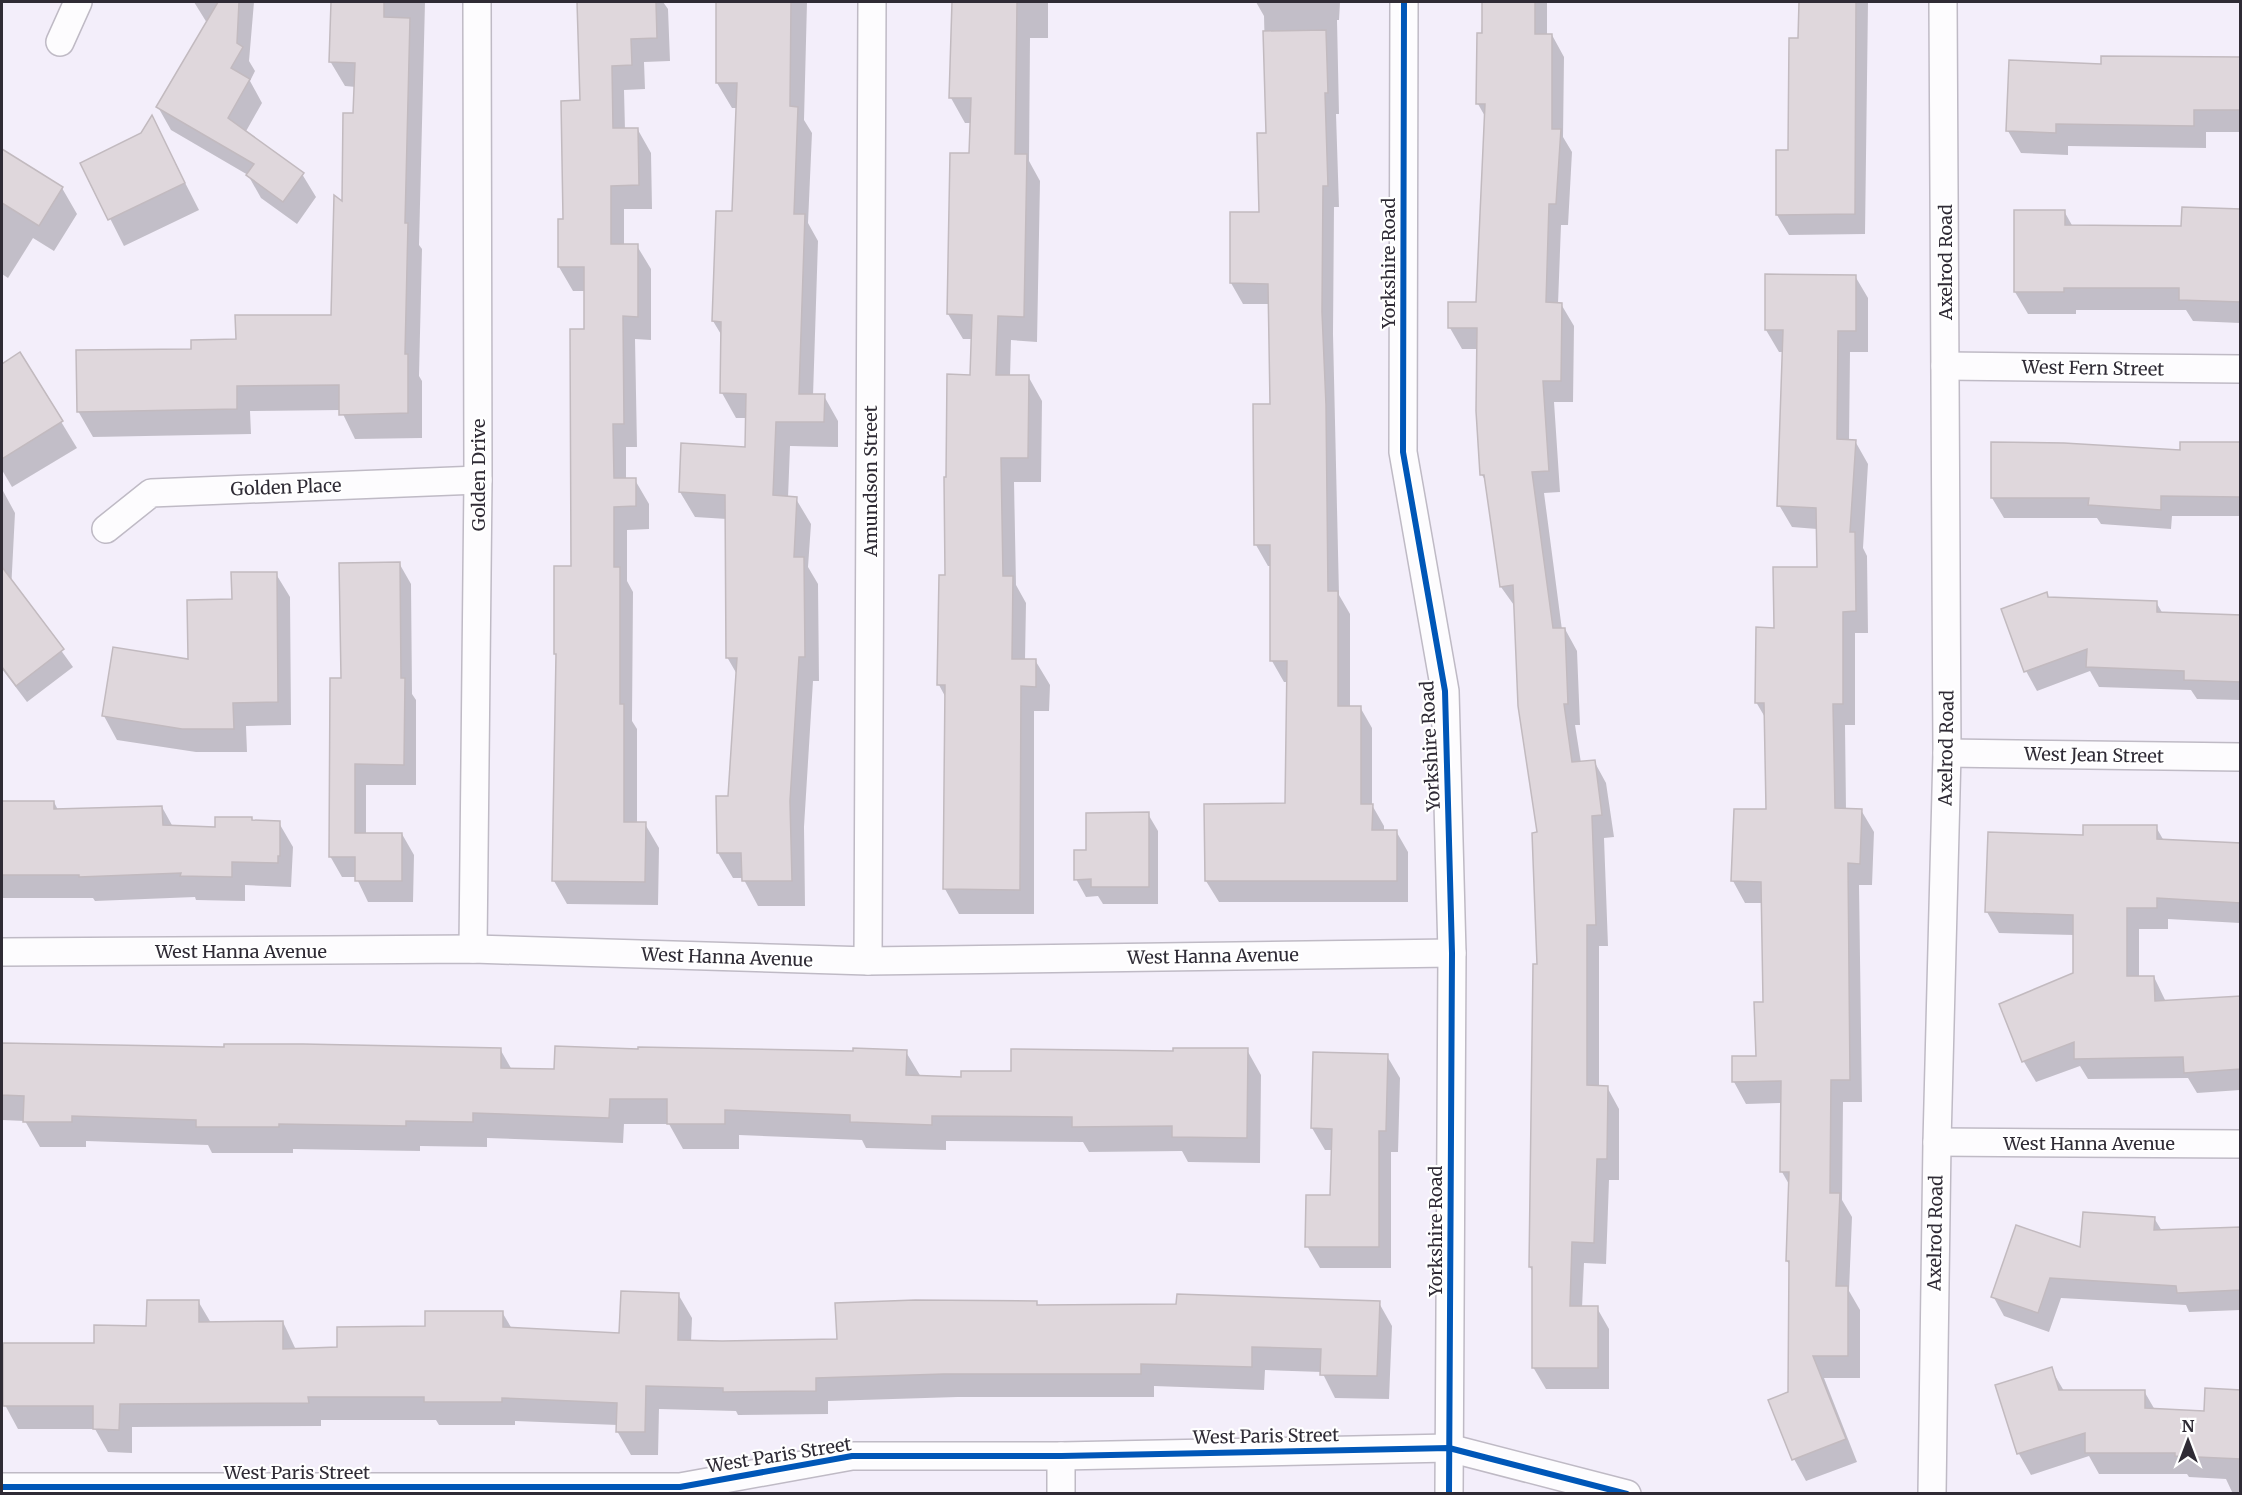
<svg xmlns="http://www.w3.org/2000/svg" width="2242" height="1495" viewBox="0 0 2242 1495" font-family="Merriweather,serif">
<rect width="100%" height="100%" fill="#f3eefa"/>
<!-- shadow -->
<g fill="#0003">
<path d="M194 2H254L249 61 255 71 250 81 262 103 245 133 302 174 316 197 297 224 261 198 248 175 171 130 158 107 207 23Z"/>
<path d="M332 2H425L419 245 422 249 419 376 422 381V438L355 439 341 410 250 411 251 434 93 437 78 411 193 350 332 316 356 87 345 86 330 61Z"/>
<path d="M578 2H663L668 9 670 61 644 62 645 89 624 90 625 130H638L651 153 652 209H624V245L637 246 651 269V340L635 339 637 447H626V480H635L649 504V529L627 530V581L633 592 632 721 637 729V824H645L659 848 658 905 567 904 554 881 558 658 555 653 573 568 586 330V291H573L559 267 560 220H564L582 102Z"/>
<path d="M718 2H807L804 120 812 133 808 223 818 241 813 396H824L838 421V447L790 446 788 498 796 499 811 524 808 567 818 584 819 681H813L804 827 805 906H758L743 878H733L718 853 730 797 738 676 727 657V519L695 517 680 492 747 448V418H736L722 393V336L713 321 733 213 737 108H732L717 83Z"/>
<path d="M953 2H1048V38H1030L1029 161 1040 181 1037 342 1011 340 1010 376H1028L1042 401 1041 482H1014L1016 585 1026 603 1025 660H1035L1050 685 1049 711H1034V914H959L945 889 946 698 939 685 947 577 948 478 972 376 973 339H963L948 314 971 155 972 123H965L951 98Z"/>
<path d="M1256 2H1340L1339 20H1337L1339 114H1336L1339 207H1334L1333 334 1339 595 1350 614V707H1360L1372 728V805L1384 826V831H1396L1408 852V902H1219L1206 881 1287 805 1288 682H1284L1272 661V566H1268L1256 545 1271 406 1270 304H1243L1231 283 1261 214 1267 134 1264 16Z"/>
<path d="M1483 2H1547V35H1552L1564 57 1563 137 1572 152 1568 225H1561L1558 304H1561L1574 326 1573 402H1554L1560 492 1544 493 1562 630 1565 629 1577 651 1580 725H1575L1581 763 1594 761 1606 783 1614 837 1604 838 1608 946H1599V1087H1607L1619 1109V1180H1609L1606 1264 1584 1263 1582 1308H1597L1609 1329V1389H1546L1533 1367V1272L1530 1267 1539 965V834L1516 608 1501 587 1487 483 1482 475 1478 349H1462L1450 328 1478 304 1486 118 1478 104Z"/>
<path d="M1801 2H1868L1865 234 1789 235 1777 215 1789 152Z"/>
<path d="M2240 59V132H2206V148L2068 146V155L2021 153 2008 131 2102 65Z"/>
<path d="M152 118 199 210 124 246 82 163 142 134Z"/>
<path d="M2 150 62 188 77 214 54 251 33 238 8 278 2 274Z"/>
<path d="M2064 211 2073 227 2182 228 2240 211V323L2193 321 2186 310H2076V314H2028L2015 292Z"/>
<path d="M1855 276 1868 298V352H1850L1849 441H1855L1868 464 1863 548 1867 556 1868 633H1855V725H1845L1846 810H1861L1874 832 1872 885H1859L1862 1102H1843L1842 1200 1852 1217 1849 1291 1860 1310V1378H1824L1857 1462 1806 1481 1794 1459 1770 1400 1789 1393 1790 1265 1787 1261 1790 1186 1782 1172V1103L1746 1104 1734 1082 1757 1057 1765 1003 1763 903H1745L1733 881 1767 811 1766 719 1756 702 1775 629 1818 568 1817 529 1792 527 1779 505 1784 352H1779L1766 330Z"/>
<path d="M20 354 77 448 12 487 2 470V366Z"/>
<path d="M2240 444V516H2172L2171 529 2101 524 2097 518H2004L1992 498 2181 451Z"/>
<path d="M2 489 15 513 11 591 16 588 73 667 27 702 2 669V598L7 594 2 593Z"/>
<path d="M399 563 411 584 412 694 416 700V785H366V834H402L414 855 413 902H368L356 877H342L330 856 342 679Z"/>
<path d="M276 574 290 597 291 725 246 726 247 752H196L117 740 104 716 189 660 234 600Z"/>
<path d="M2048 599 2156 602 2163 614 2240 617V700L2197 699 2191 690 2099 687 2090 671 2037 691 2026 671Z"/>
<path d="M2 802H54L58 810 162 807 173 827 217 829 253 822 279 823 293 847 291 887 245 885V901L196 900 195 897 95 901 93 898H2Z"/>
<path d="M1148 814 1158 831V904H1103L1098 896 1086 897 1076 879 1087 852Z"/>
<path d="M2156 827 2164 841 2240 845V923L2168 919V929H2139V978L2154 977 2166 1002 2240 997V1090L2197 1093 2188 1078 2088 1079 2080 1066 2036 1082 2024 1062 2001 1004 2075 974 2074 935 1999 933 1987 912 2085 837Z"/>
<path d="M2 1046 500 1049 512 1070 556 1071 639 1051 906 1052 921 1077 963 1079 1174 1052 1247 1050 1261 1075 1260 1163 1188 1162 1182 1151 1089 1152 1083 1142 946 1141V1150L866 1148 862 1140 739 1135V1149H683L669 1124H624L623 1143 487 1138V1147L420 1146V1151L293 1149V1153H212L208 1145 86 1141V1147H40L25 1121 2 1120Z"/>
<path d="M1387 1056 1400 1078 1398 1152H1391V1268H1320L1307 1246 1332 1196 1333 1150H1325L1312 1128Z"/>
<path d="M2154 1218 2162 1231 2240 1228V1310L2189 1312 2186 1305 2061 1298 2049 1332 2004 1316 1993 1296 2082 1249Z"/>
<path d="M678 1294 692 1318 691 1342 838 1341 1036 1303 1038 1307 1379 1303 1392 1326 1389 1399 1335 1398 1322 1372 1265 1370 1264 1390 1154 1386V1397H958L828 1401V1414L738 1415 736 1411 659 1409 658 1455H631L617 1431 618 1425 515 1421V1425H439L436 1420H321V1426L132 1427V1453L108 1452 95 1429H18L5 1405 95 1344 148 1328 198 1301 211 1323 283 1322 296 1350 339 1349 502 1312 512 1329 621 1334Z"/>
<path d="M2051 1369 2064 1391H2144L2155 1410 2205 1412 2240 1392V1494H2233L2226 1479 2189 1477 2187 1474H2099L2089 1456 2031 1475 2019 1454 1997 1386Z"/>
</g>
<!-- building -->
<g fill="#dfd7dc" stroke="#c2babf" stroke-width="1.5">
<path d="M218 2H239L237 43 243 47 231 68 250 79 228 118 304 173 283 202 246 175 254 164 156 107Z"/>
<path d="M331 2H384V17L410 18 405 223H408L405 354H408V413L339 415V385L237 386V409L77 412 76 350 191 349V340L236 339 235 315H331L334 195 342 201 343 113H353L355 63 329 62Z"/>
<path d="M577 2H656L657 38 631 39 632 65 612 66 613 128H638L639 185 611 186V244H638V317L623 316 624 424H613L614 478H636V506L614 507V567H620V704H624V822H646L645 882 552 881 556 654H554V566H571L570 329H584V267H558V219H563L561 101 580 100Z"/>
<path d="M716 2H791L790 106 798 107 794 214H805L799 394H825L824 422H776L773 495 797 497 794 557H804L805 657H799L790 801 792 881H742L741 853H717L716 796H728L737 658H726L725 495 679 492 681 443 745 447 746 394 720 393 721 322 712 321 716 211H732L737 83H716Z"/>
<path d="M952 2H1017L1015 154H1027L1024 317 998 316 996 375H1029L1028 458H1001L1003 576H1013L1012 659H1036V687L1021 686 1020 890 943 889 945 685H937L939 575H945L944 477H946L947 374 970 375 972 315 947 314 950 153H969L971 98H949Z"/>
<path d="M1482 2H1535V34H1552V129H1561L1556 204H1549L1546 302 1562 303 1561 381H1543L1549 471 1532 472 1553 628H1565L1568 704H1564L1572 762 1595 760 1602 815 1592 816 1596 925H1587V1085L1608 1086 1607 1159H1597L1594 1243 1572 1242 1570 1306H1598V1368H1532V1267H1529L1533 964H1537L1532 833 1537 832 1518 706 1513 585 1500 587 1484 475H1480L1476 411 1477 328H1448V302H1476L1485 104H1476L1477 33H1482Z"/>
<path d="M1799 2H1856L1855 214 1776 215V150H1788L1789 38H1798Z"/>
<path d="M1326 30 1328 93H1325L1328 186H1323L1322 312 1326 405 1328 591H1338V706H1361V804H1373L1372 830H1397V881H1205L1204 804 1285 803 1287 661H1270V545H1254L1253 404H1270L1268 284 1230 283V212H1259L1257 133H1266L1263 31Z"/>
<path d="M2101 56 2241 57V110H2194V126L2056 124V133L2006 131 2009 60 2101 64Z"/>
<path d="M152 115 185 183 108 220 80 163 141 133Z"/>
<path d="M2 149 63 187 39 226 2 203Z"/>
<path d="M2182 207 2241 209V302L2179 300V288H2064V292H2014V210H2065V225L2181 226Z"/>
<path d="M1765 274 1856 275V331H1838L1837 439 1856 440 1850 532H1855L1856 611 1843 612V704H1833L1835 808 1862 809 1860 864 1848 863 1850 1080H1831L1830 1193H1840L1836 1286H1848V1356H1813L1846 1439 1792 1460 1768 1400 1788 1392 1789 1261H1786L1789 1172H1780L1781 1081 1732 1082V1056H1756L1754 1002H1763L1761 882 1731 881 1734 809H1766L1764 703H1755L1756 627 1774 628 1773 567H1817L1816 508 1777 506 1783 330H1765Z"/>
<path d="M20 352 63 421 2 459V364Z"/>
<path d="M1991 442 2064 443 2180 450V442H2241V497L2161 496V510L2088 505 2089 498H1991Z"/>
<path d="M400 562 401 678H405L404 765 355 764V833H402V881H355V857H329L330 678H341L339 563Z"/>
<path d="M2 567 64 649 16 686 2 667Z"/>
<path d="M231 572H277L278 702 233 703 234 729H182L102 716 113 647 188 659 187 600 232 599Z"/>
<path d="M2047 592 2048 597 2157 601V612L2241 615V682L2184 680V671L2086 667 2087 649 2024 672 2001 609Z"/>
<path d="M2 801H54V809L162 806 163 825 215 827V817H252V820L280 821V856H278V863L232 862V877L180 876 181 873 79 877V875H2Z"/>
<path d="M1149 812V887H1091V879L1074 880V850H1086V813Z"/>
<path d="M2083 825H2157V839L2241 843V903L2157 898V908H2127V976H2154L2155 1001 2241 996V1069L2184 1073 2183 1057 2074 1059V1042L2022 1062 1999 1004 2073 973V915L1985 912 1988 832 2083 835Z"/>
<path d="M2 1043 224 1047V1044H303L501 1048V1068L554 1069 555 1046 638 1049V1047L853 1051V1048L907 1050 906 1075 961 1077V1071H1011V1049L1173 1051V1048H1248L1247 1138 1172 1137V1126L1072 1127V1117L932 1116V1125L850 1122V1115L725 1110V1124H667V1099H610L609 1118 473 1113V1122L406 1121V1126L279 1124V1127H196V1120L72 1116V1122H23L24 1096 2 1095Z"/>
<path d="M1313 1052 1388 1054 1386 1131H1379V1247H1305L1306 1195H1330L1332 1129 1311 1128Z"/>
<path d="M2083 1212 2155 1217 2154 1230 2241 1227V1290L2177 1293 2176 1286 2050 1278 2038 1313 1991 1297 2016 1225 2080 1247Z"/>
<path d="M621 1291 679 1293 678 1340 722 1341 837 1339 835 1303 915 1300 1037 1301V1305L1176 1304 1177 1294 1380 1301 1377 1376 1320 1375 1321 1349 1252 1347V1367L1141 1364V1374H944L816 1378V1391L723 1392V1388L646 1386 645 1432H616L617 1403 502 1398V1402H424V1397H308L309 1403 120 1404 119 1430 93 1429V1406H3V1343H94V1325L146 1326 147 1300H199V1322L283 1321V1349L337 1347V1327L425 1326V1311H503V1327L619 1333Z"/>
<path d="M2052 1367 2059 1390H2145V1408L2204 1411 2205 1388 2241 1390V1459L2175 1456V1453H2085V1433L2017 1454 1995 1385Z"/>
</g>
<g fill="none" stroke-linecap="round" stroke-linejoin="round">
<!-- minor casing -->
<g stroke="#bfbac5" stroke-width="30">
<g id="minor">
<path d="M1404 2 1403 452 1445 691 1452 953 1449 1494"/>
<path d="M60 42 78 2"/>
<path d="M1945 366 2240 369"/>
<path d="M106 529 151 493 478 480"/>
<path d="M1947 753 2240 757"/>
<path d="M473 949 478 480 477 2"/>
<path d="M2 952 473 949 868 961 1452 953"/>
<path d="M868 961 872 2"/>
<path d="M1937 1142 2240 1144"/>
<path d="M2 1487H680L852 1456H1061L1449 1448 1627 1494"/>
<path d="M1061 1494V1456"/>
<path d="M1932 1494 1937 1142 1947 753 1943 2"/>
</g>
</g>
<!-- minor -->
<use href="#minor" stroke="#fdfcfe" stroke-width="27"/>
<!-- cycleway casing -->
<g stroke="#fff" stroke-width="10">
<g id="cycleway">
<path d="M1404 2 1403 452 1445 691 1452 953 1449 1494"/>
<path d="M2 1487H680L852 1456H1061L1449 1448 1627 1494"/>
</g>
</g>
<!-- cycleway -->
<use href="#cycleway" stroke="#0057b8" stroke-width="6"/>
</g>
<g text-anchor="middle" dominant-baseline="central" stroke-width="4.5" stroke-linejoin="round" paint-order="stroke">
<!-- street labels -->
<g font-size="18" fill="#2f2b35" stroke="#fff">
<text transform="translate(1945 262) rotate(-90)">Axelrod Road</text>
<text transform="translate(1388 263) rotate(-90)">Yorkshire Road</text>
<text transform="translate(2093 368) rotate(1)">West Fern Street</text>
<text transform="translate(478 475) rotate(-90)">Golden Drive</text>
<text transform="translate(870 481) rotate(-90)">Amundson Street</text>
<text transform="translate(286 487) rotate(-2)">Golden Place</text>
<text transform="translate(1430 746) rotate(-93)">Yorkshire Road</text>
<text transform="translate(1946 748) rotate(-89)">Axelrod Road</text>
<text transform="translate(2094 755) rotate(1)">West Jean Street</text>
<text x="241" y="951">West Hanna Avenue</text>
<text transform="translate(1213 956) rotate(-1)">West Hanna Avenue</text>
<text transform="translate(727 957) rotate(2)">West Hanna Avenue</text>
<text x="2089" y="1143">West Hanna Avenue</text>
<text transform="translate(1435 1231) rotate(-90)">Yorkshire Road</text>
<text transform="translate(1935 1233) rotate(-89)">Axelrod Road</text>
<text transform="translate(1266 1436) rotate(-1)">West Paris Street</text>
<text transform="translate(779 1455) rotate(-9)">West Paris Street</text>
<text x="297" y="1472">West Paris Street</text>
</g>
</g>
<!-- border -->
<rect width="2242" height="1495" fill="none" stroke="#2f2b35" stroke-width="6"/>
<!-- north arrow -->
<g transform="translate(2188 1441)" stroke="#ffffff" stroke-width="4.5" paint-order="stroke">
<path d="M0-4.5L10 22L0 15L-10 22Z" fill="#2f2b35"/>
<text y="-9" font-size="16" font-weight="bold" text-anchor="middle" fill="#2f2b35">N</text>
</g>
</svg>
